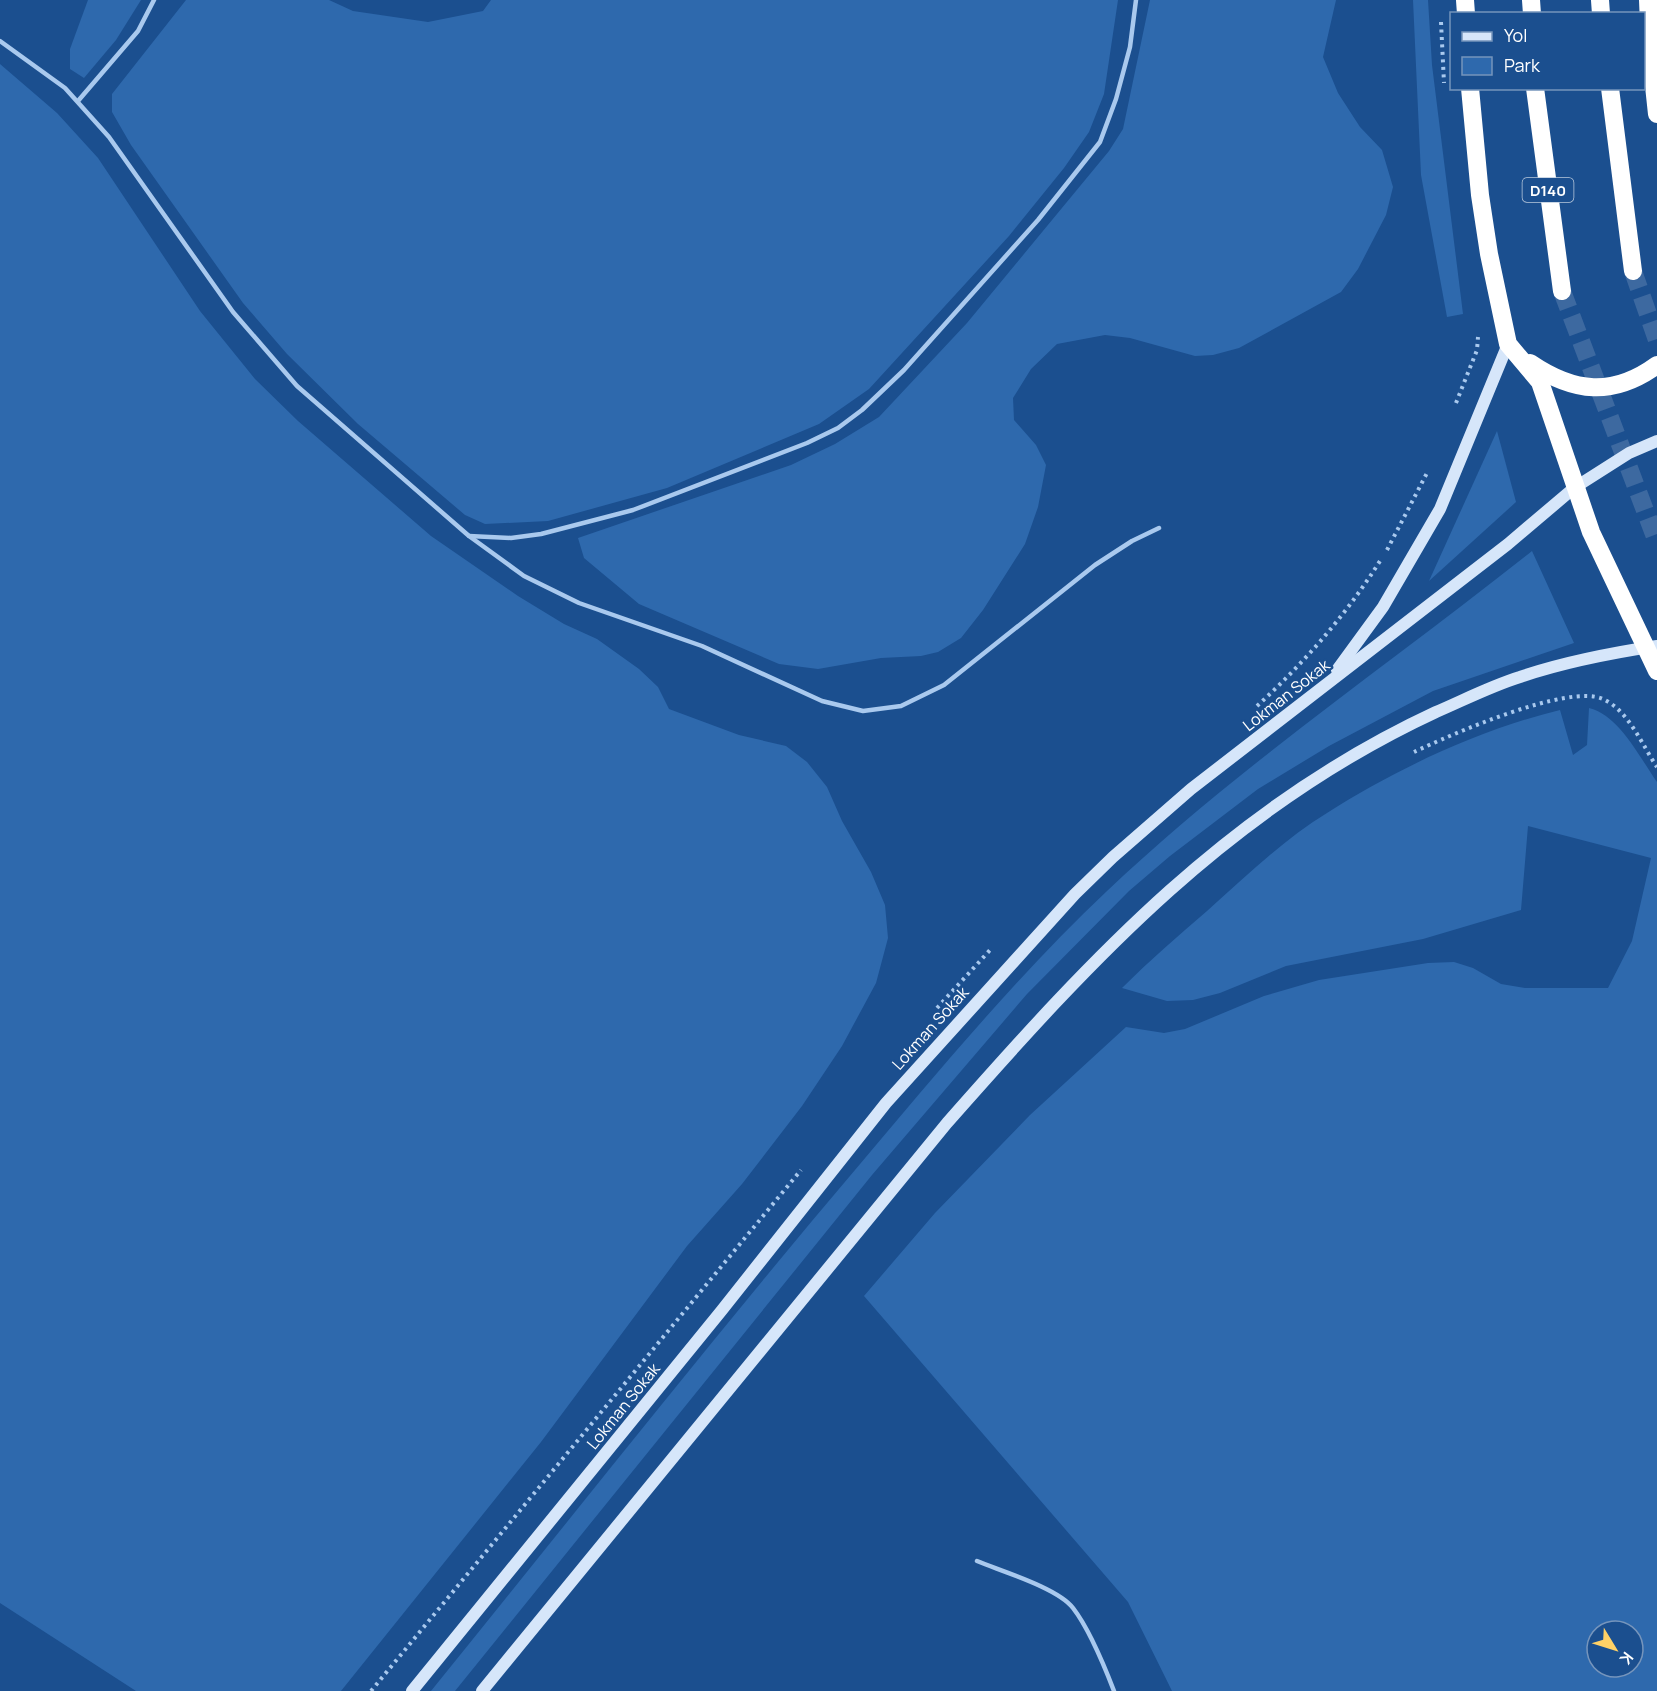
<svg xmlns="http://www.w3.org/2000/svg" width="1657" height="1691" viewBox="0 0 1657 1691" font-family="Manrope,sans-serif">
<rect width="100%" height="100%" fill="#1b4f8f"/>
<!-- green -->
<g fill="#2e69ad" fill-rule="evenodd">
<path d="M88 0H141L116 40 84 78 70 69V49Z"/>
<path d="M186 0H329L353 11 428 22 483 11 491 0H1118L1104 94 1089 132 1064 168 1009 236 869 389 819 424 667 488 548 521 485 524 465 515 358 424 287 354 243 303 131 145 112 112V94Z"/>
<path d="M1150 0H1336L1323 57 1338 93 1360 127 1382 150 1393 187 1386 215 1358 269 1341 292 1239 348 1213 355 1195 356 1130 338 1105 335 1057 344 1031 369 1013 398 1014 420 1036 445 1046 465 1038 507 1025 544 983 610 961 638 938 652 921 656 881 658 818 669 779 664 639 604 584 558 578 538 791 465 835 444 879 417 967 323 1109 151 1123 129Z"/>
<path d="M1413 0H1428L1432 65 1463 314 1447 317 1421 175Z"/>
<path d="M0 64 57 113 98 158 200 311 255 379 298 421 431 536 518 596 564 624 597 639 639 669 658 687 669 709 739 735 786 746 807 762 827 787 842 821 871 872 885 905 888 938 876 983 842 1046 802 1106 742 1184 687 1246 541 1442 341 1691H136L0 1603Z"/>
<path d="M1497 431 1516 502 1429 581Z"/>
<path d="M1532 551 1574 643 1433 691 1329 746 1258 789 1170 856 1129 891 1027 994 872 1175 455 1691H431C572 1517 710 1341 855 1170 936 1074 1016 977 1107 891 1239 766 1390 664 1532 551Z"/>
<path d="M1589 708C1619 715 1640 758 1657 782V1691H1172L1128 1602 864 1296 935 1213 1030 1115 1126 1027 1164 1033 1185 1029 1264 996 1319 980 1428 963 1454 962 1473 968 1501 984 1525 988H1608L1632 941 1651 858 1528 826 1521 910 1423 939 1286 966 1220 993 1193 1000 1167 1001 1122 988C1149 961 1178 936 1207 911 1245 877 1283 840 1327 813 1396 769 1481 729 1560 710L1573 755 1587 745ZM1597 1631H1633V1667H1597Z"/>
</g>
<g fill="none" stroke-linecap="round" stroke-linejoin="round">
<!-- highway-tunnel -->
<g stroke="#3d69a0" stroke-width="18" stroke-dasharray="18 9" stroke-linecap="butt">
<path d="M1633 271 1657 340"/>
<path d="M1562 291 1657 542"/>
</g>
<!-- path -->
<g stroke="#a9c9ee" stroke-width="4" stroke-dasharray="3 4.5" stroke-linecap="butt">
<path d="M1441 22 1444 83"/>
<path d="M1456 403 1477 350 1478 337"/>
<path d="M1387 550 1428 471"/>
<path d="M1257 706C1304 663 1346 615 1380 561"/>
<path d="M1414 752C1450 735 1568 683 1603 699 1629 711 1642 745 1657 767"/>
<path d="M937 1008 991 949"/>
<path d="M371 1691 801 1170"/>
</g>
<!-- lane -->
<g stroke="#a9c9ee" stroke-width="4.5">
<path d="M0 41 65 88 109 137 233 312 297 386 469 536 524 576 579 603 702 646 822 701 863 711 901 706 944 685 1095 565 1132 541 1159 528"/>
<path d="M78 101 138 31 154 0"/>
<path d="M469 536 511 538 541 534 633 510 807 443 838 428 862 410 904 370 1038 220 1100 142 1116 99 1130 47 1136 0"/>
<path d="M977 1561C1001 1571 1058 1588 1073 1608 1090 1630 1104 1665 1114 1691"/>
</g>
<!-- secondary -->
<g stroke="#d6e6fa" stroke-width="12">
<path d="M1337 670 1383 607 1440 509 1508 344"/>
<path d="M412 1691 722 1310 886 1103 1075 894 1113 857 1191 789 1508 544 1574 488 1629 453 1657 441"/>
<path d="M482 1691 947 1123C1094 956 1231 807 1436 712 1464 700 1491 686 1520 677 1564 662 1611 653 1657 646"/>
</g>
<!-- highway -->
<g stroke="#fff" stroke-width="18">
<path d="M1465 0 1466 14"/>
<path d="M1531 0 1532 14"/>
<path d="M1600 0 1601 14"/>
<path d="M1648 0 1650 48 1657 114"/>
<path d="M1470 88 1480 195 1489 254 1508 344 1540 382 1591 532 1657 671"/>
<path d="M1535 88 1562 291"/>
<path d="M1610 88 1633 271"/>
<path d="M1530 363C1574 393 1613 397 1657 365"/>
</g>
</g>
<g text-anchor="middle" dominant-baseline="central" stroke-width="4.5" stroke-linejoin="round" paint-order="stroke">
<!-- shield labels -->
<rect fill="#1b4f8f" stroke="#bbcadd" stroke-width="1.5" x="1522.5" y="178" width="51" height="24" rx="4.5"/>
<g font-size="15" font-weight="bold" fill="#fff">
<text x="1548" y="190">D140</text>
</g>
<!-- street labels -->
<g font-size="16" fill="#fff" stroke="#1b4f8f">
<text transform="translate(1286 695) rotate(-38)">Lokman Sokak</text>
<text transform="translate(930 1028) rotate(-48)">Lokman Sokak</text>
<text transform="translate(623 1406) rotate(-51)">Lokman Sokak</text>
</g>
</g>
<!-- legend -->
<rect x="1450" y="12" width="195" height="78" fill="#1b4f8f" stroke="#7695bc" stroke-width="1.5"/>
<rect x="1462" y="32" width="30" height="9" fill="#d6e6fa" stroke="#7695bc" stroke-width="1.5"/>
<text x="1504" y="42" font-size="18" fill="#ffffff">Yol</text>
<rect x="1462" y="57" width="30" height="18" fill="#2e69ad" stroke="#7695bc" stroke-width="1.5"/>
<text x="1504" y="72" font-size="18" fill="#ffffff">Park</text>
<!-- north arrow -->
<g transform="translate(1615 1649) rotate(128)"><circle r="28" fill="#1b4f8f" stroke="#7695bc" stroke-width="1.5"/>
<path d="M0-4.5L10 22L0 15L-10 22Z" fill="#ffd166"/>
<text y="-9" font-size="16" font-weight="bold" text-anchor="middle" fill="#ffffff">K</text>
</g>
</svg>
